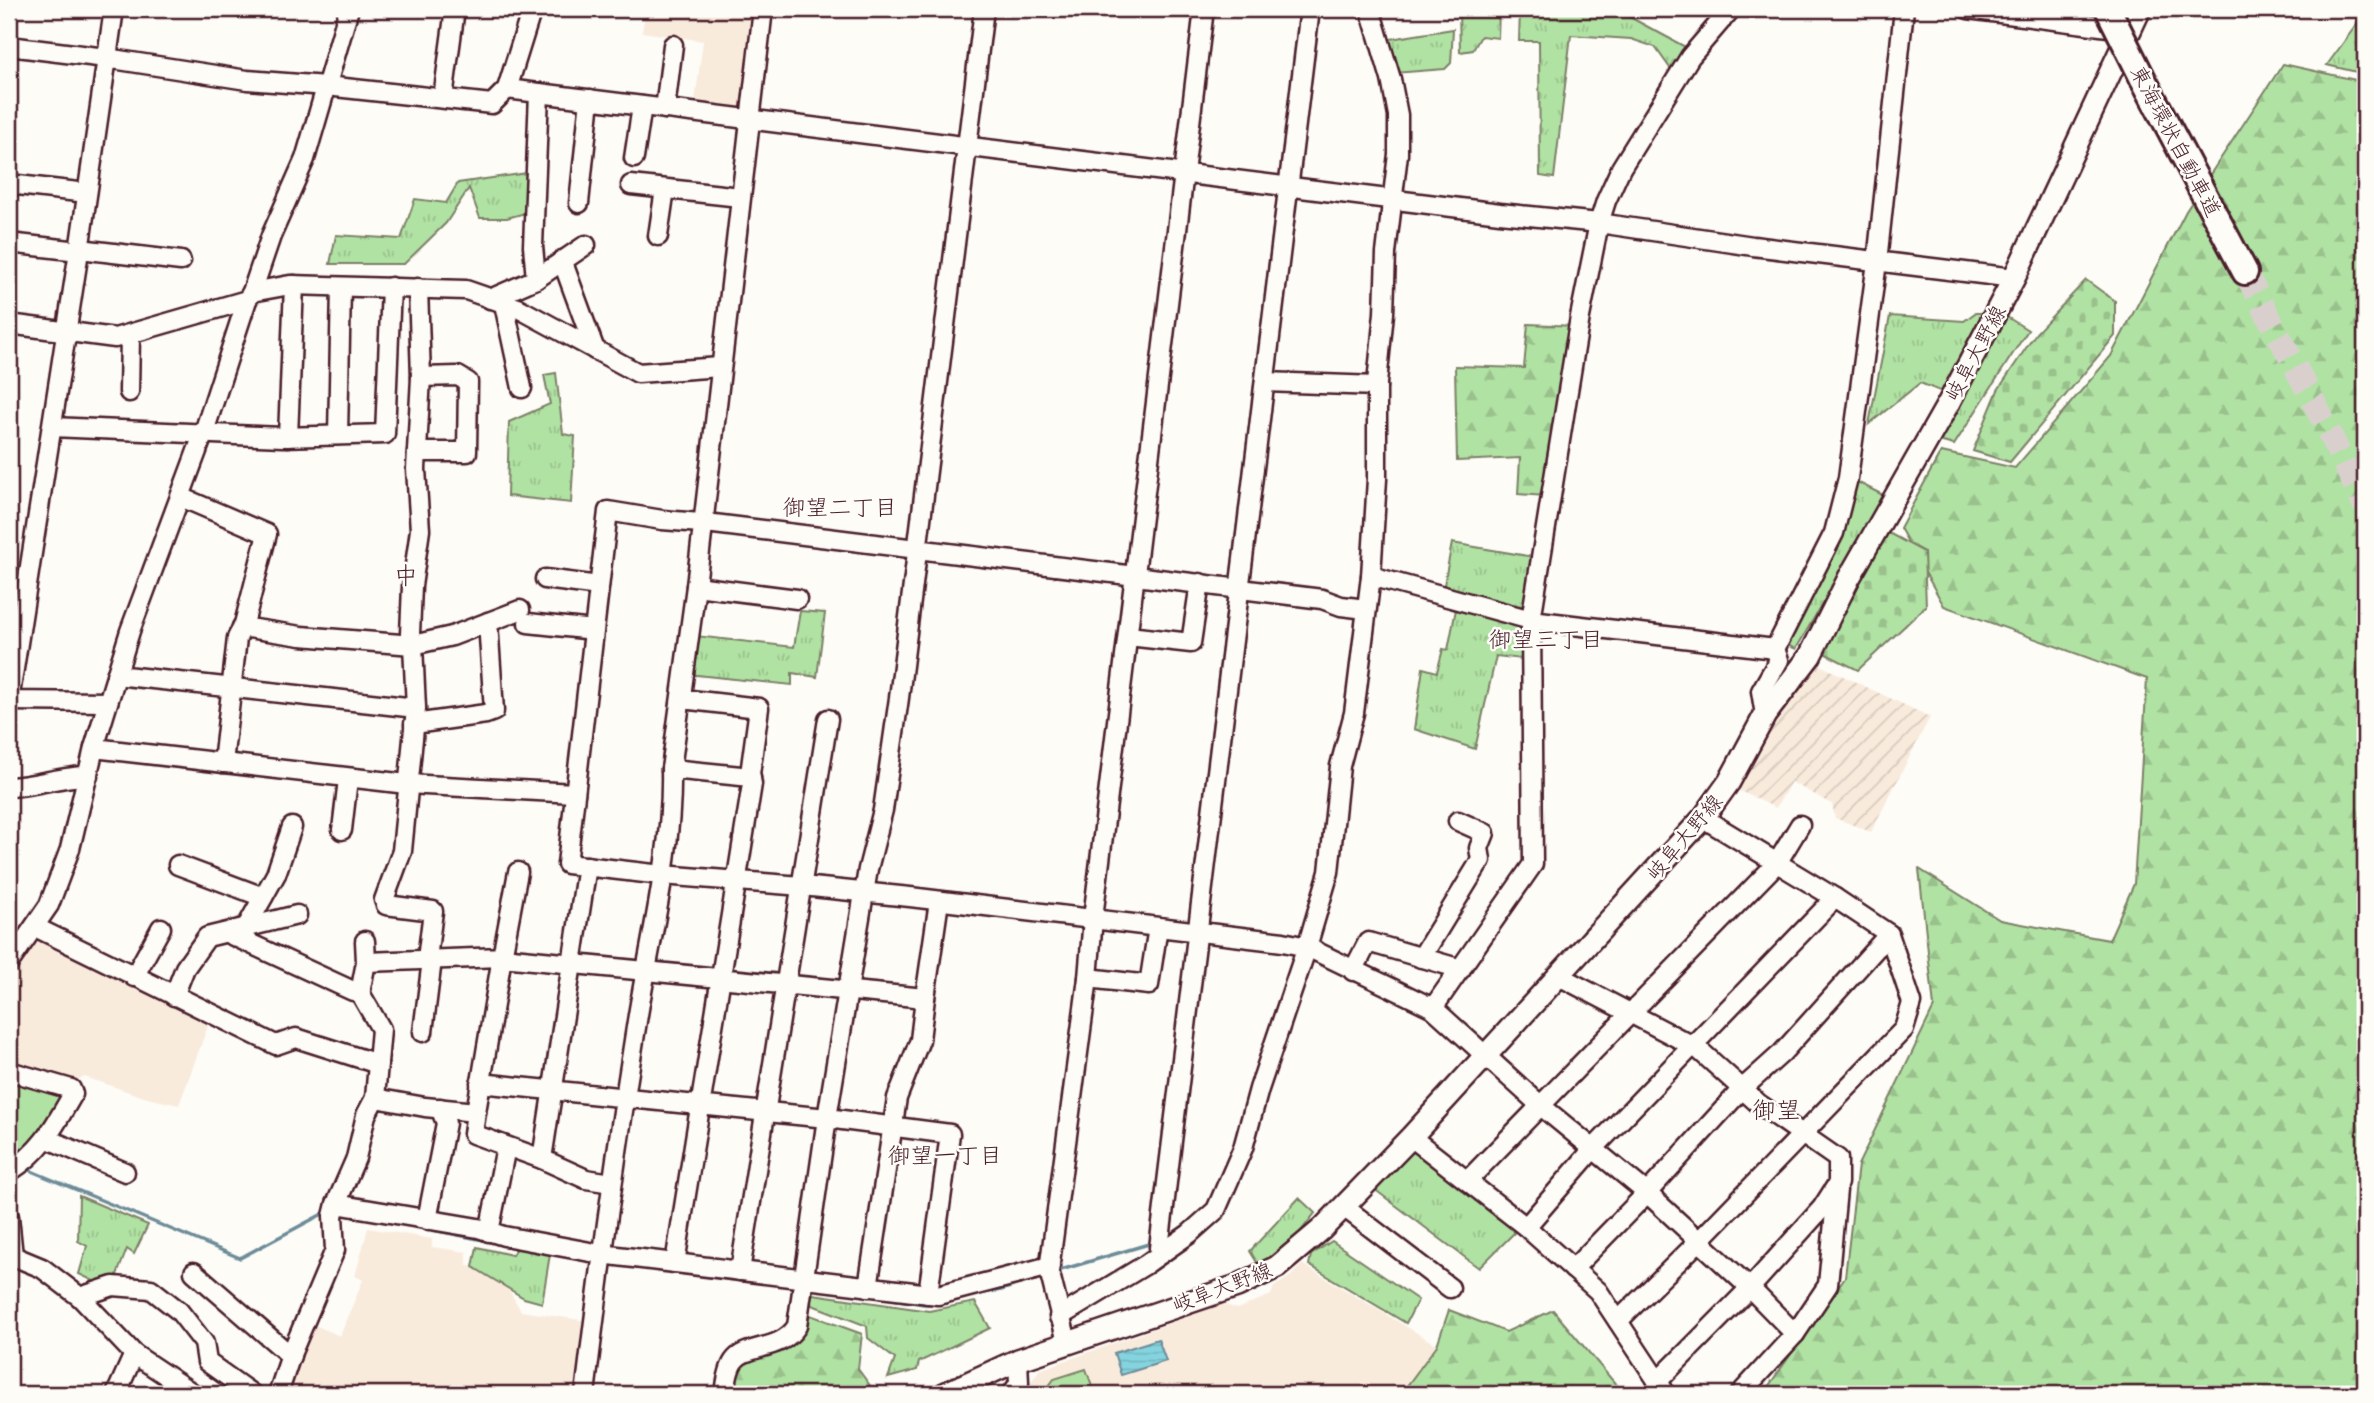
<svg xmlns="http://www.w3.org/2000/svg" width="2374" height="1403" viewBox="0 0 2374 1403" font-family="'Patrick Hand','Klee One',sans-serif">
<defs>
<pattern id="industrial-furrows" width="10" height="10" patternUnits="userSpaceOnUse" patternTransform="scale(1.75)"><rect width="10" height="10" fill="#f9ebdc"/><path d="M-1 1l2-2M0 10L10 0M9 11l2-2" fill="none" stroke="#d7c9bd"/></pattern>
<pattern id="grass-tufts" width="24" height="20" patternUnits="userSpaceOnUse" patternTransform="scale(1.75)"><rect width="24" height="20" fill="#b0e2a3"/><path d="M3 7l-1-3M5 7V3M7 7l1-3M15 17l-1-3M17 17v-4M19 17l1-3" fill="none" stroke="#99c18c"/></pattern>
<pattern id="forest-firs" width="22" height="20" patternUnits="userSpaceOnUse" patternTransform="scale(1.75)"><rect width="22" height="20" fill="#b0e2a3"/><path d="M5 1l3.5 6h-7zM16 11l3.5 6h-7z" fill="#99c18c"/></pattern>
<pattern id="cemetery-stones" width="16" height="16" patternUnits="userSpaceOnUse" patternTransform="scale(1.75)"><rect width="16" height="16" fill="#b0e2a3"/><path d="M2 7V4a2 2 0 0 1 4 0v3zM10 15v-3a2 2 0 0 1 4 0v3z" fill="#99c18c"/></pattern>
<pattern id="water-rules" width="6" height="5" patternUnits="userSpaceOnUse" patternTransform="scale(1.75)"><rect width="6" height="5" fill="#84d4e0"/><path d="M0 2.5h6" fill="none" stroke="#74b6c0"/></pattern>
</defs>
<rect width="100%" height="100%" fill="#fdfcf7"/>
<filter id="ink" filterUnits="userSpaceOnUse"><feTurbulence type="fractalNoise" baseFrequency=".0143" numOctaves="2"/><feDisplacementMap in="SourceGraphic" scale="14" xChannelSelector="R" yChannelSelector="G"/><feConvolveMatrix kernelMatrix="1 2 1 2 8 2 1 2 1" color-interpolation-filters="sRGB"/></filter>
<g filter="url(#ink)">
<!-- built -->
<g fill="#f9ebdc">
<path d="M646 9H756L743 111 694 109 703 41 642 32Z"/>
<path d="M40 939 209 1023 179 1105 147 1098 85 1077 72 1082 9 1065V976Z"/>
<path d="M368 1228 432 1239V1247L467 1252V1265L506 1285 521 1311 587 1321 580 1394H283L308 1331 317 1326 340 1336 363 1280 355 1276Z"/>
<path d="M1302 1264 1437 1345 1401 1394H1023L1039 1370 1223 1304 1237 1309 1271 1295 1274 1287 1291 1276Z"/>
</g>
<!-- industrial -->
<path fill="url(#industrial-furrows)" d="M1809 660 1930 717 1871 832 1835 818 1832 804 1791 782 1776 808 1731 787Z"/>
<!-- grass -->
<g fill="url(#grass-tufts)" stroke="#7d8067" stroke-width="2">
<path d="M1459 9H1499L1498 38 1481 36 1473 50 1460 52Z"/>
<path d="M1520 9H1623L1624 14 1689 49 1675 75 1655 47 1631 39 1571 35 1554 178 1540 176 1539 41H1519Z"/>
<path d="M2365 13V74L2327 65Z"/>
<path d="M1453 29 1451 63 1445 69 1394 73 1384 40Z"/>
<path d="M534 172 529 212 507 218H480L469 188 446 223 404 264H330L336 235 401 239 415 199 446 203 458 183Z"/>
<path d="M1975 313H1988L1945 393 1920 383 1869 424 1890 316 1964 321Z"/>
<path d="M2007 317 2028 330 1954 445 1939 441Z"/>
<path d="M556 373 563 434 575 436 571 503 507 496 509 422 550 404 544 375Z"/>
<path d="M1853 480 1885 496 1796 649 1785 644Z"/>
<path d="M1452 543 1539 558 1530 608 1443 590Z"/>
<path d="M1456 609 1519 622 1527 631 1522 659 1496 656 1475 749 1414 729 1423 668 1437 672 1443 649 1448 650Z"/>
<path d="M800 611 825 613 817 677 792 673V685L688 674 696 636 794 647Z"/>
<path d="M1417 1145 1518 1229 1479 1268 1374 1189Z"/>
<path d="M79 1196 148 1225 134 1254 127 1249 115 1280 102 1285 79 1274 87 1246 78 1241Z"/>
<path d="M1299 1198 1315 1213 1286 1250 1258 1264 1250 1251Z"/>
<path d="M1332 1241 1418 1300 1406 1323 1309 1265 1311 1255Z"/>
<path d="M477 1247 512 1255 516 1248 550 1254 542 1303 524 1298 473 1267Z"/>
<path d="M813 1294 929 1311 975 1302 990 1328 919 1362 917 1370 888 1378 895 1359 868 1338 867 1326 807 1303Z"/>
</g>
<!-- forest -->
<g fill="url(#forest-firs)" stroke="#7d8067" stroke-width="2">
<path d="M2283 64 2365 82V1394H1763L1845 1277 1858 1165 1934 1007 1919 869 2000 920 2109 940 2134 884 2147 679 1944 606 1900 528 1941 452 2015 468 2111 356 2186 211Z"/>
<path d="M1528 324 1576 326 1546 496 1518 494 1520 458 1457 461 1455 366 1524 368Z"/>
<path d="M1449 1310 1506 1332 1553 1310 1624 1394H1401L1437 1345Z"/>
<path d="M810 1315 862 1334 858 1369 871 1387 870 1394H732L737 1364 798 1339Z"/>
</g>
<!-- cemetery -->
<g fill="url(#cemetery-stones)" stroke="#7d8067" stroke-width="2">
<path d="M2086 280 2115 301V336L2010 462 1973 451 1998 390 2036 333Z"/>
<path d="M1883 530 1924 552 1926 606 1858 670 1818 650Z"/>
</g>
<!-- park -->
<g fill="#b0e2a3" stroke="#7d8067" stroke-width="2">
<path d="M9 1076 67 1094 38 1142 9 1168Z"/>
<path d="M1086 1369 1095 1394H1043L1054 1379Z"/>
</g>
<!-- water -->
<path fill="url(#water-rules)" stroke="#6d8c98" stroke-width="2" d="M1158 1339 1166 1361 1121 1375 1114 1353Z"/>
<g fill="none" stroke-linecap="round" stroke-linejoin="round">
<!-- stream -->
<g stroke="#6d8c98" stroke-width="3.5">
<path d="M1285 146 1300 9"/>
<path d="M1231 579 1278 194"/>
<path d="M1189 924 1229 596"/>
<path d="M23 1171 29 1170 240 1258 328 1211"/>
<path d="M376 1219 489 1241"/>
<path d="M658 1270 731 1279"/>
<path d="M1054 1272 1152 1243 1153 1241"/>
<path d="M867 1295 924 1304 932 1302"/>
<path d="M967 1296 1001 1290 1034 1279"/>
</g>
<!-- highway-tunnel -->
<path stroke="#d9d0ce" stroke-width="24" stroke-dasharray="24 12" stroke-linecap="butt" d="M2245 272 2316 406 2365 506"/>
<!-- minor casing -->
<g stroke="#4a1f2b" stroke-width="23">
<g id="minor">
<path d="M1968 9 2124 29"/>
<path d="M9 46 106 58 247 80 326 86 492 104 507 89 1500 213 1599 223 1753 246 2014 278"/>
<path d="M507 89 532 9"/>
<path d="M443 98 455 9"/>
<path d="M665 109 673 45"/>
<path d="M634 158 642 106"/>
<path d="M9 184 87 193"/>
<path d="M631 185 740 197"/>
<path d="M579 203 590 99"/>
<path d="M658 236 665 189"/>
<path d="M9 243 79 251"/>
<path d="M80 249 181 261"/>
<path d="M562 260 595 350"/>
<path d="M536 279 586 245"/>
<path d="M418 288 421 377 416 469 420 530 412 586 410 634 413 645 416 708 402 851 384 900 386 905 433 911 428 951 431 968 423 1032"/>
<path d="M252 292 290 285 466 290 518 308 638 373 720 367"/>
<path d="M490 299 536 279 533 246 539 93"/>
<path d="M504 304 522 388"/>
<path d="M9 324 115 338 247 300"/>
<path d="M1265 382 1377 386"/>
<path d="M129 392 130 335"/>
<path d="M52 427 283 437 385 434 391 287"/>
<path d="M338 435 341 287"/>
<path d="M288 437 294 285"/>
<path d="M417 452H467L468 382 458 376 421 377"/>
<path d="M181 497 267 534 244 624 237 638 223 763"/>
<path d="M1371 576 1531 620 1775 649 1779 660 1761 691 1765 715"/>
<path d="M545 579 599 586"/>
<path d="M696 586 797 599"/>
<path d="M1366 609 1341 606 1322 599 714 524 662 520 608 511 567 864 662 875 802 886 910 897 1283 942 1307 947 1433 1008 1540 1105 1647 1193 1750 1288 1795 1334"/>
<path d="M528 623 594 630"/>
<path d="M242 627 301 636 413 645 452 636 520 610"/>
<path d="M1128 636 1191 643 1200 583"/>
<path d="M1775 649 1834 533 1848 478 1877 262 1904 9"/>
<path d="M116 675 416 708"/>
<path d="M108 702 9 701 79 251 114 9"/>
<path d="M414 724 486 714 494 711 488 622"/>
<path d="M94 748 407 784 575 793"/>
<path d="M671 769 751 777"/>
<path d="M9 787C36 786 61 776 88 776"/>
<path d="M342 830 348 779"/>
<path d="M178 865 263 897"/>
<path d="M35 927 276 1045 296 1038 378 1064"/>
<path d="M246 928 276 874 292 827"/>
<path d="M227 933 353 991 361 990"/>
<path d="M365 941 366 962 360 993 381 1029 375 1098"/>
<path d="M1421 958 1481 860 1479 848 1485 833 1458 821"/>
<path d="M366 962 502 957 518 872"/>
<path d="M9 963 49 905 70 849 94 748 130 631 203 435 247 300 252 292 271 236 305 159 349 9"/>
<path d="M1353 971 1368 942 1461 969"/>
<path d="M1559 976 1697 1048 1759 1104 1838 1159V1183L1822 1208 1750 1288 1657 1382"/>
<path d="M134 977 161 928"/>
<path d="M1088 978 1149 985 1158 927"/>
<path d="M174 996 185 968 207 937 297 915"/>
<path d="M925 998 939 901"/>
<path d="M1433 1008 1533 864 1531 620 1580 317 1599 223 1606 201 1621 168 1690 57 1731 9"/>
<path d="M9 1071 71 1089 73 1094C54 1127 42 1151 9 1172"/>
<path d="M480 1083 827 1118 950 1134 928 1294"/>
<path d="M476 1112 473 1134 542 1159 586 1179 612 1183"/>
<path d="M1411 1137 1526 1227 1598 1291 1666 1394"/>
<path d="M48 1139 125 1172"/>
<path d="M542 1159 587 866"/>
<path d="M1468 1180 1777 863 1800 825"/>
<path d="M336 1204 478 1228 504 1236 601 1254 938 1295 1050 1266"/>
<path d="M1344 1207 1450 1288"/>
<path d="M9 1217 13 1256"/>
<path d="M427 1220 446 1123 440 1108"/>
<path d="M1526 1227 1593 1149 1835 898"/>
<path d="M489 1232 506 1147"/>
<path d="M1162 1253 1159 1248 1310 9"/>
<path d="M9 1256H13L42 1268 80 1297 134 1354 194 1394"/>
<path d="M675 1263 752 784 750 774 759 708 682 699"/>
<path d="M1573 1269 1647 1193 1742 1089 1782 1053 1889 934 1835 898 1703 818"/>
<path d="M740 1271 828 719"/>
<path d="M194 1272 291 1356"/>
<path d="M80 1297 113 1286 151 1289 179 1311 204 1343 207 1362 252 1394"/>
<path d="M1059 1317 1145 1265 1189 1234 1216 1210 1243 1148 1259 1089 1307 947 1329 872 1340 766 1354 713 1371 576 1377 479V383L1384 313 1386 253 1398 154V115L1391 79 1370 9"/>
<path d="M1618 1321 1699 1241 1904 1029 1912 1003 1889 934"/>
<path d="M1067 1342 1049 1270 1088 978 1093 918 1204 9"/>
<path d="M116 1394 134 1354"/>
<path d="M278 1394 292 1352 335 1250 333 1216 336 1204 356 1158 366 1115 375 1098 425 1107 476 1112 502 957 925 998 920 1040 897 1098 868 1287"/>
<path d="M585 1394C600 1269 617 1145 637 1021 650 940 673 852 671 769L696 586 763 9"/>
<path d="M725 1394C726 1385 728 1369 734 1361 745 1344 781 1352 797 1326L827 1118 868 869 883 810 899 698 984 9"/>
<path d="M1012 1394 1019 1383 1018 1360"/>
<path d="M1740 1394 1795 1334 1828 1285 1837 1190"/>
</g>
</g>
<!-- major casing -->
<g stroke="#4a1f2b" stroke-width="26">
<path id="major" d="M944 1394 1018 1360 1237 1286 1277 1267 1322 1229 1411 1137 1703 818 1729 782 1765 715 1810 656 1849 578 1948 404 2014 278 2140 9"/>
</g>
<!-- highway casing -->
<g stroke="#4a1f2b" stroke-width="30">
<path id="highway" d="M2142 77 2245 272"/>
</g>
<!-- minor -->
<use href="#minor" stroke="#fdfcf7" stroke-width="18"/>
<!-- major -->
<use href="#major" stroke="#fdfcf7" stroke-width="21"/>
<!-- highway -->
<use href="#highway" stroke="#fdfcf7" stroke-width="24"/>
<!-- highway-bridge casing -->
<g stroke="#4a1f2b" stroke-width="30" stroke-linecap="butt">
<path id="highway-bridge" d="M2108 9 2142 77"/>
</g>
<!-- highway-bridge -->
<use href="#highway-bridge" stroke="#fdfcf7" stroke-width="24"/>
</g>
</g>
<g text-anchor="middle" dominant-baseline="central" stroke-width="5" stroke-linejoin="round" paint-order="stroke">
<!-- street labels -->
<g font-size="21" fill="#4a1f2b" stroke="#fdfcf7">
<text transform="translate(2176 141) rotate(62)">東海環状自動車道</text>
<text transform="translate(1975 353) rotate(-62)">岐阜大野線</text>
<text transform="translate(1684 837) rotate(-50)">岐阜大野線</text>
<text transform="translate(1222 1287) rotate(-21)">岐阜大野線</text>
</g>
<!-- neighbourhood labels -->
<g font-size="23" fill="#4a1f2b" stroke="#fdfcf7">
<text x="840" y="506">御望二丁目</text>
<text x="1546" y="638">御望三丁目</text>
<text x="945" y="1154">御望一丁目</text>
</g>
<!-- quarter labels -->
<g font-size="24" fill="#4a1f2b" stroke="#fdfcf7">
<text x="406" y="575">中</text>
<text x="1776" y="1109">御望</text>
</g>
</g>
<!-- margin -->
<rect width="2374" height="1403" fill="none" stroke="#fdfcf7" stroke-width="35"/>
<rect x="18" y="18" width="2339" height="1368" fill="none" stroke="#4a1f2b" stroke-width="2.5" filter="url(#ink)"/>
</svg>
